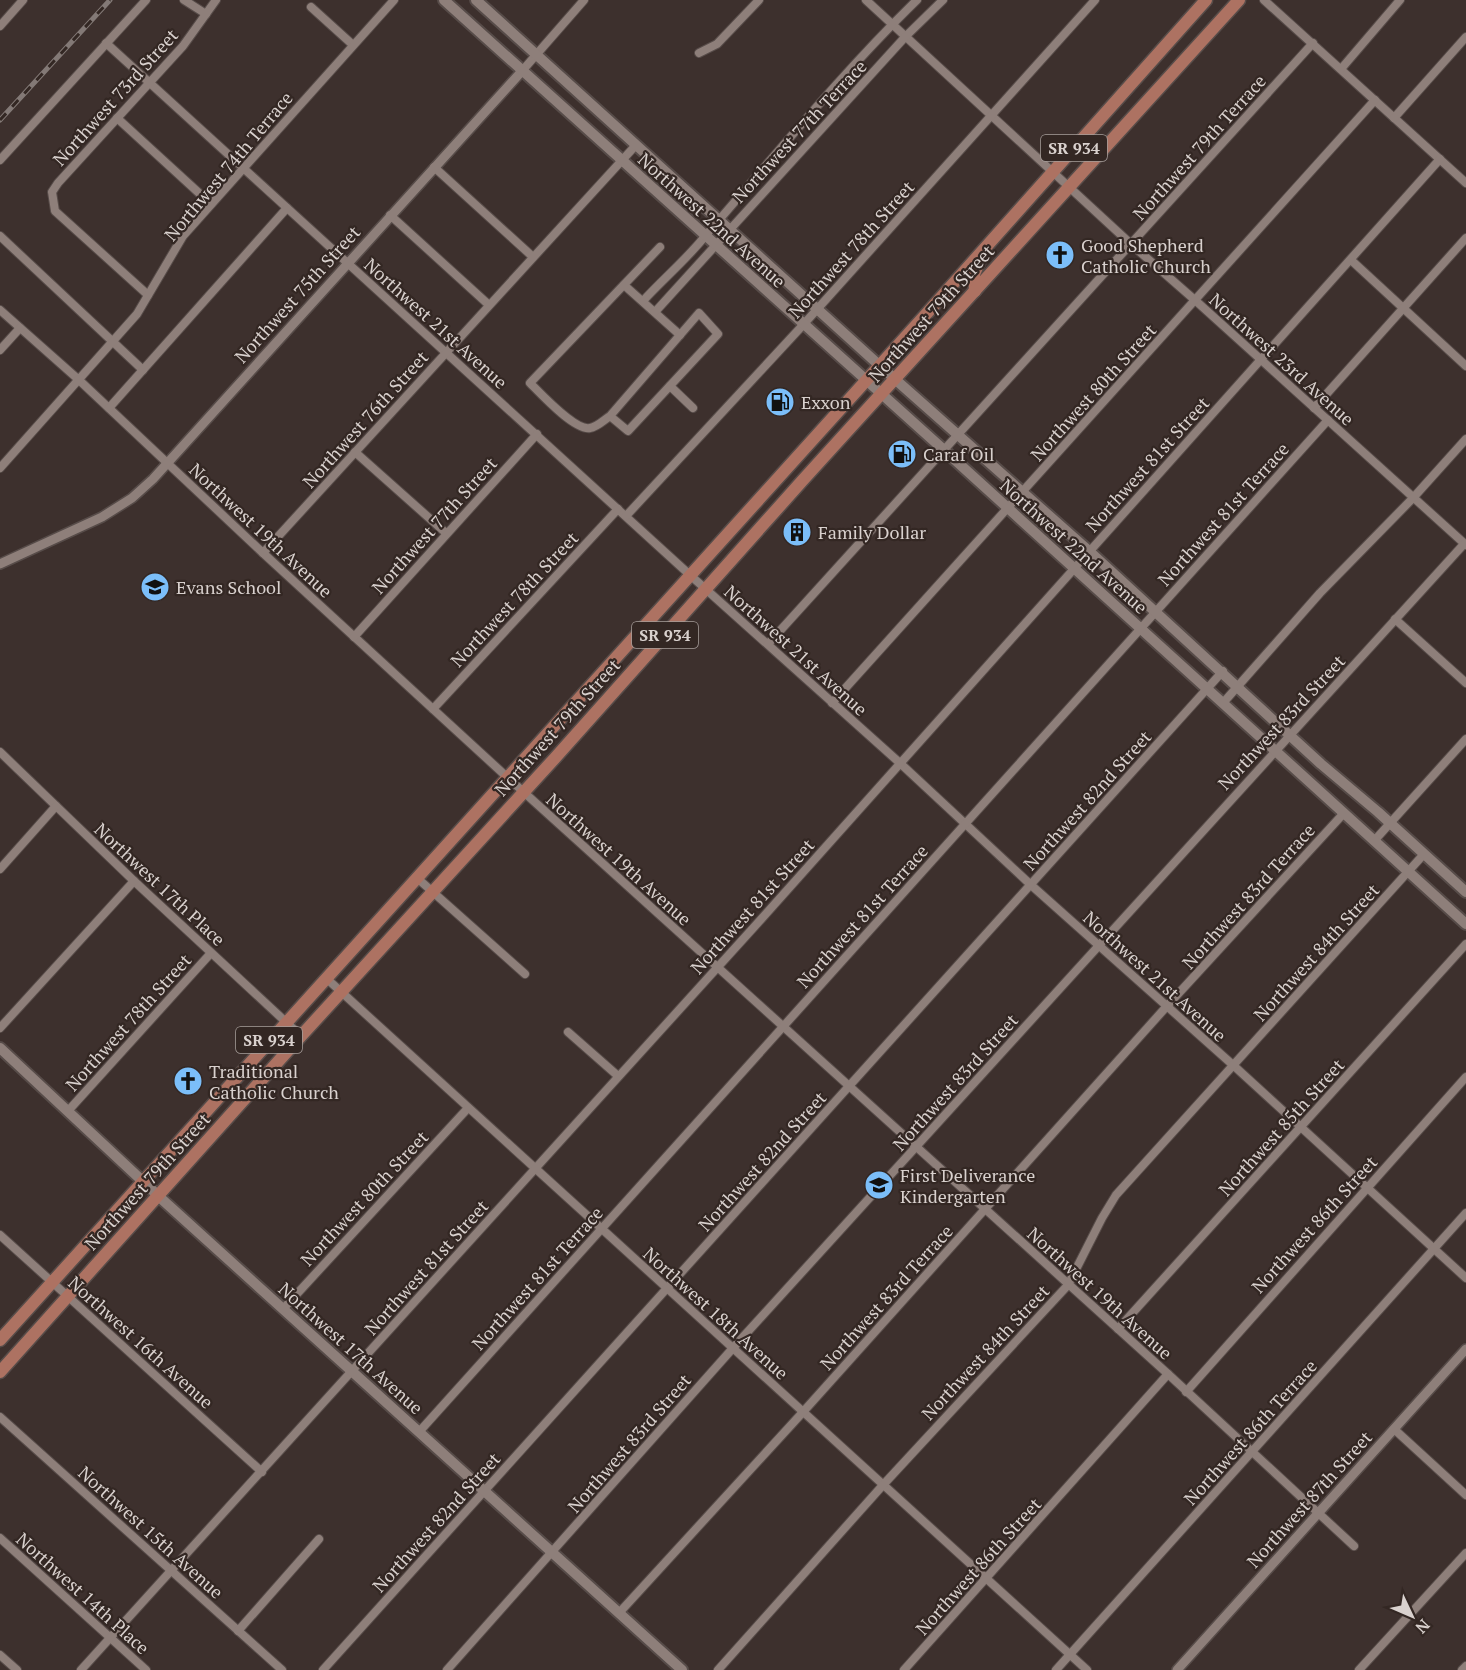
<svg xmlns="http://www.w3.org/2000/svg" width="1466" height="1670" viewBox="0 0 1466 1670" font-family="'PT Serif',serif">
<rect width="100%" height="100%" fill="#3d302d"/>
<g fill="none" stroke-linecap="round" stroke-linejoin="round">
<!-- minor casing -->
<g stroke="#574c49" stroke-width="10">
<g id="minor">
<path d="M184 0 206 14"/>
<path d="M866 0 1132 245 1196 301 1466 545"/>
<path d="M1264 0 1466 183"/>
<path d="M311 7 353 45"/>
<path d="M0 26 23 0"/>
<path d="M106 43 690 575 901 764 1031 885 1233 1065 1466 1278"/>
<path d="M699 53 717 44 759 0"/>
<path d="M1341 69 1400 0"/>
<path d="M522 71 584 0"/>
<path d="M117 118 211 204"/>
<path d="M1394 118 1466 37"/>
<path d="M0 160 146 0"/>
<path d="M434 167 533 257"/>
<path d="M390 215 489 305"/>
<path d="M0 236 143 370"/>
<path d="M1351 260 1466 366"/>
<path d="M624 285 680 335"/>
<path d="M148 295 55 211 52 192 58 183 183 46 216 0"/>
<path d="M643 301C663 279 687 259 706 235 775 156 842 73 917 0"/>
<path d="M0 310 79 380 263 553 507 777 1168 1374 1354 1546"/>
<path d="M655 312 906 36 943 0"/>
<path d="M0 350 20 328"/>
<path d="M670 386 693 408"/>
<path d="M109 408 287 208"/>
<path d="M1314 408 1466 238"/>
<path d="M610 416 628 431 718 334 699 313 610 416C604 420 597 427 590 428 575 431 541 394 530 383L660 247"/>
<path d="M355 452 446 533"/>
<path d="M0 468 137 314 183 236 394 0"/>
<path d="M626 516 803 325 1095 0"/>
<path d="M263 553 636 145"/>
<path d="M1395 619 1466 683"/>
<path d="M354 637 537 434"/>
<path d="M768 644 1313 43"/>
<path d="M832 703 1375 100"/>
<path d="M1223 703 1320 593 1413 498 1466 439"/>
<path d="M433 709 618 509"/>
<path d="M0 752 134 881 301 1036"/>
<path d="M1374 841 1466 739"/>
<path d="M0 869 56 806"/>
<path d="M416 877 525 974"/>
<path d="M326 978 1087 1670"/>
<path d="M0 1028 134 881"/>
<path d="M568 1032 618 1076"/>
<path d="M68 1111 211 953"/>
<path d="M0 1235 262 1472"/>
<path d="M283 1309 468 1108"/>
<path d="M1118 1329 1466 944"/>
<path d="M1186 1392 1466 1077"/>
<path d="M0 1417 282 1670"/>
<path d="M1394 1429 1466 1495"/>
<path d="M419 1432 1328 420"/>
<path d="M0 1538 146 1670"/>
<path d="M619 1613 803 1412 1167 1006 1344 813"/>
<path d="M238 1631 319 1539"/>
<path d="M0 1655 17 1670"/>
<path d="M81 1670 755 926 1440 159"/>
<path d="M323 1670 1223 671"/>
<path d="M447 1670 733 1348 1464 544"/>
<path d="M718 1670 883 1485 1068 1285 1102 1218 1116 1195 1424 854"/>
<path d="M904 1670 1168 1374"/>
<path d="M1056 1670 1466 1213"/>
<path d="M1359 1670 1466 1553"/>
<path d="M1462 1670 1466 1666"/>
</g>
</g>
<!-- tertiary casing -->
<g stroke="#574c49" stroke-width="12">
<g id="tertiary">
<path d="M0 564 102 517 132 498 153 479 522 71"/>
<path d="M1177 1670 1466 1349"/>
</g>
</g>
<!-- secondary casing -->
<g stroke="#574c49" stroke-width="14">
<g id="secondary">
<path d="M444 0 944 450 1466 924"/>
<path d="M476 0 879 365 1089 551 1321 764 1378 812 1466 892"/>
<path d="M0 1048 166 1203 682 1670"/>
</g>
</g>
<!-- primary casing -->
<g stroke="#574c49" stroke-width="15">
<g id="primary">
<path d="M975 291 974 274 981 258"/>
<path d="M0 1340 928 312 1206 0"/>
<path d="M0 1372 301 1036 555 758 802 481 1239 0"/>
</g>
</g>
<!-- minor -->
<use href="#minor" stroke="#8e7f7a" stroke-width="8"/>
<!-- tertiary -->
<use href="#tertiary" stroke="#8e7f7a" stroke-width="9"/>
<!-- secondary -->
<use href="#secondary" stroke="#8e7f7a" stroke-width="10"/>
<!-- primary -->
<use href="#primary" stroke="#ad7262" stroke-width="12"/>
<!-- rail casing -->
<g stroke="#837976" stroke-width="5">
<path id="rail" d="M0 120 110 0"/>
</g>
<!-- rail -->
<use href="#rail" stroke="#332723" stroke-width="3" stroke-dasharray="9" stroke-linecap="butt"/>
</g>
<!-- icons -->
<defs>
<g id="church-disc" transform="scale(1.5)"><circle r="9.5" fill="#7bbef9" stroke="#332723"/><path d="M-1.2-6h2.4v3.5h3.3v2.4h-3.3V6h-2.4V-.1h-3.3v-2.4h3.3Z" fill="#111"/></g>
<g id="fuel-disc" transform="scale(1.5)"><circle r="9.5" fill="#7bbef9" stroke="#332723"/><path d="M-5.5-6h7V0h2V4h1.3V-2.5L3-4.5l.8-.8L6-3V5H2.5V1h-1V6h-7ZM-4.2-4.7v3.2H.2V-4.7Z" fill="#111"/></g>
<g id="building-disc" transform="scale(1.5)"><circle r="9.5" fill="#7bbef9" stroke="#332723"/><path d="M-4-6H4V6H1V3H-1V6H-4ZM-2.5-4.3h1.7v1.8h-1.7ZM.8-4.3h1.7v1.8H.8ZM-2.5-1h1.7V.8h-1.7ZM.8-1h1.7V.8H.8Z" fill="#111"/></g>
<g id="school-disc" transform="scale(1.5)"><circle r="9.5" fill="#7bbef9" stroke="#332723"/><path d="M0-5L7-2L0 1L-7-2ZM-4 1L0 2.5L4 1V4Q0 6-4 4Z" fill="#111"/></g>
</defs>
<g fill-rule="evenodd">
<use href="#church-disc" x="1060" y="255"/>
<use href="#fuel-disc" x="780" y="402"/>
<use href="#fuel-disc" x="902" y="454"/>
<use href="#building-disc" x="797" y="532"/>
<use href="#school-disc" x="155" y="587"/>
<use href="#church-disc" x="188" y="1081"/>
<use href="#school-disc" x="879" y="1185"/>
</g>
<g text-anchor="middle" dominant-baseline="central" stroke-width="4.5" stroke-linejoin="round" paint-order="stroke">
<!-- shield labels -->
<g fill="#332723" stroke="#a79e9b" stroke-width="1.5">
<rect x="1041" y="135" width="66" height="26" rx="4.5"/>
<rect x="632" y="622" width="66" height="26" rx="4.5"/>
<rect x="236" y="1027" width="66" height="26" rx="4.5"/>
</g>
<g font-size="16" font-weight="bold" fill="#d9d1ce">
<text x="1074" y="148">SR 934</text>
<text x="665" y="635">SR 934</text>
<text x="269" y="1040">SR 934</text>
</g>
<!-- street labels -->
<g font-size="18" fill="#d9d1ce" stroke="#332723">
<text transform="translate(115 97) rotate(-48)">Northwest 73rd Street</text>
<text transform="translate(799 131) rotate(-47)">Northwest 77th Terrace</text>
<text transform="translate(1199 147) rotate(-48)">Northwest 79th Terrace</text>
<text transform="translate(228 166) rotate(-50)">Northwest 74th Terrace</text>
<text transform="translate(712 220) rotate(42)">Northwest 22nd Avenue</text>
<text transform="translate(851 249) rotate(-48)">Northwest 78th Street</text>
<text transform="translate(297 294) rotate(-48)">Northwest 75th Street</text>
<text transform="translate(931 313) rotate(-48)">Northwest 79th Street</text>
<text transform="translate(436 323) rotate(42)">Northwest 21st Avenue</text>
<text transform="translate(1282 359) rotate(42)">Northwest 23rd Avenue</text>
<text transform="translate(1093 392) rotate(-48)">Northwest 80th Street</text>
<text transform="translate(365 419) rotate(-48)">Northwest 76th Street</text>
<text transform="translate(1147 464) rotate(-48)">Northwest 81st Street</text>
<text transform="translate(1223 514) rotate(-48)">Northwest 81st Terrace</text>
<text transform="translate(434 525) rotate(-48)">Northwest 77th Street</text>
<text transform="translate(261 530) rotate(43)">Northwest 19th Avenue</text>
<text transform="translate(1074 546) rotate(42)">Northwest 22nd Avenue</text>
<text transform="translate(514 599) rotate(-47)">Northwest 78th Street</text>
<text transform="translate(796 650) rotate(42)">Northwest 21st Avenue</text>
<text transform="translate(1281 722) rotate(-47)">Northwest 83rd Street</text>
<text transform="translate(557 727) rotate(-48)">Northwest 79th Street</text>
<text transform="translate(1087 800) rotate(-48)">Northwest 82nd Street</text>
<text transform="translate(619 859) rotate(42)">Northwest 19th Avenue</text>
<text transform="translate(160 884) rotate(43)">Northwest 17th Place</text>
<text transform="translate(1248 896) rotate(-48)">Northwest 83rd Terrace</text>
<text transform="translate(752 906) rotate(-48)">Northwest 81st Street</text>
<text transform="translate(862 916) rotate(-48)">Northwest 81st Terrace</text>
<text transform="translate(1316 952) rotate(-48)">Northwest 84th Street</text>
<text transform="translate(1155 976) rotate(42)">Northwest 21st Avenue</text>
<text transform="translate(128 1022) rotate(-48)">Northwest 78th Street</text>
<text transform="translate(955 1082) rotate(-48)">Northwest 83rd Street</text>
<text transform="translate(1281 1127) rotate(-48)">Northwest 85th Street</text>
<text transform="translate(762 1161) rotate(-48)">Northwest 82nd Street</text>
<text transform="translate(147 1181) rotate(-48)">Northwest 79th Street</text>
<text transform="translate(364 1198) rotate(-47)">Northwest 80th Street</text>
<text transform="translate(1314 1224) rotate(-48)">Northwest 86th Street</text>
<text transform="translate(426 1267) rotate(-48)">Northwest 81st Street</text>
<text transform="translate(537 1278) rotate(-48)">Northwest 81st Terrace</text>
<text transform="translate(1100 1293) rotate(42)">Northwest 19th Avenue</text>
<text transform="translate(886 1297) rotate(-48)">Northwest 83rd Terrace</text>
<text transform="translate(716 1313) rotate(42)">Northwest 18th Avenue</text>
<text transform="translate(141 1342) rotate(42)">Northwest 16th Avenue</text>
<text transform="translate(351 1348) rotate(42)">Northwest 17th Avenue</text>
<text transform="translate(985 1352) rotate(-47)">Northwest 84th Street</text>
<text transform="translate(1250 1432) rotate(-48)">Northwest 86th Terrace</text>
<text transform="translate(629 1443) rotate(-49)">Northwest 83rd Street</text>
<text transform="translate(1309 1499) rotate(-48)">Northwest 87th Street</text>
<text transform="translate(436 1522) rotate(-48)">Northwest 82nd Street</text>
<text transform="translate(151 1532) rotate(42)">Northwest 15th Avenue</text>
<text transform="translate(978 1566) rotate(-48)">Northwest 86th Street</text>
<text transform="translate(83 1593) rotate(42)">Northwest 14th Place</text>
</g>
<!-- poi labels -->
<g font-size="18" fill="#d9d1ce" stroke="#332723" text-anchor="start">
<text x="1081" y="245">Good Shepherd<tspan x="1081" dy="21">Catholic Church</tspan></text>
<text x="801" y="402">Exxon</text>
<text x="923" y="454">Caraf Oil</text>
<text x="818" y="532">Family Dollar</text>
<text x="176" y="587">Evans School</text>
<text x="209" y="1071">Traditional<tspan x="209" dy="21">Catholic Church</tspan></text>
<text x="900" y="1175">First Deliverance<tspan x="900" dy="21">Kindergarten</tspan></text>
</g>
</g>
<!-- north arrow -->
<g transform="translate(1412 1616) rotate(134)" stroke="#332723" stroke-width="4.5" paint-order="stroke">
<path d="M0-4.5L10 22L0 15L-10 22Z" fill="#d9d1ce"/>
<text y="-9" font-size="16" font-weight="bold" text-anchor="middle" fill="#d9d1ce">N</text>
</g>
</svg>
